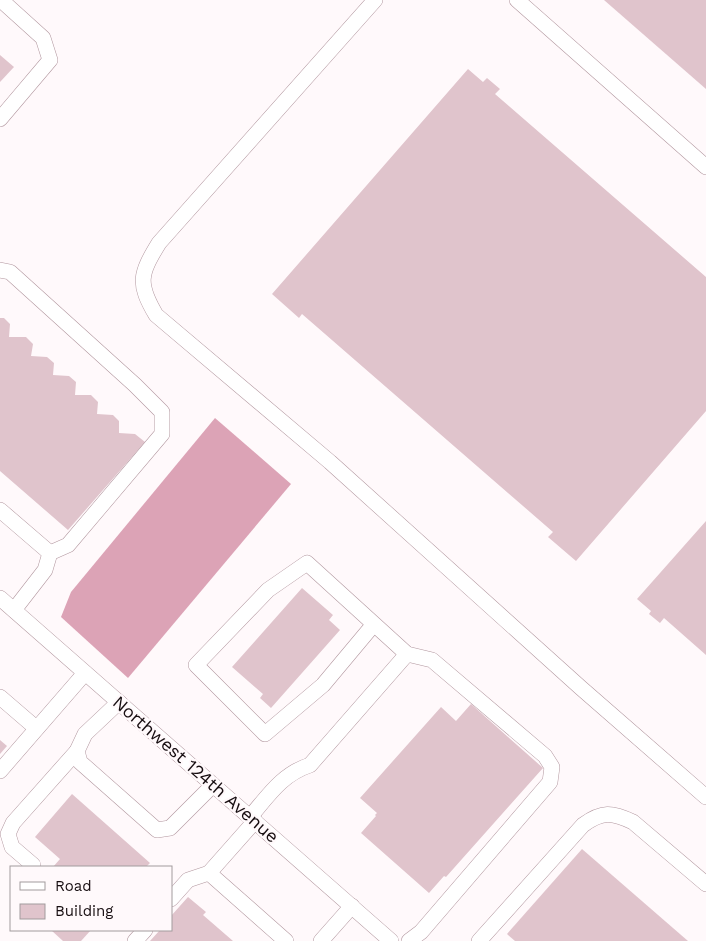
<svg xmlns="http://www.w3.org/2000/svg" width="706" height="941" viewBox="0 0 706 941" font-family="'Work Sans',sans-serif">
<rect width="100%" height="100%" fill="#fff9fb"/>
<!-- forest -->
<path fill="#dca3b6" d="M215 418 291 484 128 678 61 617 71 592Z"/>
<!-- building -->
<g fill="#e0c4cc">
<path d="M604 0H706V89Z"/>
<path d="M0 55 14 67 0 82Z"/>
<path d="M468 69 483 82 487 78 500 89 495 94 706 277V411L576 561 548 537 553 532 302 314 299 318 272 294Z"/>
<path d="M0 318H4L10 324 9 337H26L33 344 31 356 47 357 54 363 53 375 69 376 76 382 75 395H91L98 402 97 414 113 415 119 421V433L135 434 145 442 68 530 0 471Z"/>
<path d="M706 521V655L664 618 660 623 649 614 651 611 637 599Z"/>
<path d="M302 588 333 615 329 620 340 630 271 708 260 698 263 694 232 667Z"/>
<path d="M471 704 543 768 446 877 444 876 429 893 361 833 376 816 375 815 377 813 360 798 441 707 456 721Z"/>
<path d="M0 740 7 746 0 754Z"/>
<path d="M72 794 150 863 146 867H53L60 859 35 837Z"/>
<path d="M582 849 688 941H515L507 934Z"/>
<path d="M188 897 206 912 203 915 233 941H150L160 930H171V916Z"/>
<path d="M51 930H91L81 941H63Z"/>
</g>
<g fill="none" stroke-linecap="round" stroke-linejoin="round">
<!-- minor casing -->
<g stroke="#b2979f" stroke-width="16">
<g id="minor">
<path d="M375 0 159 243C140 274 137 283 156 315L330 462 581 688 706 797"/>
<path d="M517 0 706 167"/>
<path d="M0 119 50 60 43 38 1 0"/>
<path d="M0 270 10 272 135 385 162 412V434L68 545 50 553"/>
<path d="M0 510 50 553 45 570 14 610"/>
<path d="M0 598 391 941"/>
<path d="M374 624 323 685 265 734 196 665 268 590 307 563 407 654 432 660 545 756 552 767 550 782 421 932 409 941"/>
<path d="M0 697 36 728"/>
<path d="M119 702 85 734 77 751 80 762 157 830 170 828 213 785"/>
<path d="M0 771 85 673"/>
<path d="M250 817C268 796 282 774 310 765L407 654"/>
<path d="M255 821 209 873 286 941"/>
<path d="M33 865 12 847 8 834 13 823 77 751"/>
<path d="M171 899 188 880 209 873"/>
<path d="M135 941 145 930"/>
<path d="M321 941 352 906"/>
<path d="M479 941 583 825C602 811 612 812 633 822L706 884"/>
</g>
</g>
<!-- minor -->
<use href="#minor" stroke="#fff" stroke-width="15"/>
</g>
<g text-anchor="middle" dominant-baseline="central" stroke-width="4.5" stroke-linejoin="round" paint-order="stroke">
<!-- street labels -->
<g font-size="18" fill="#170e11" stroke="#fff9fb">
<text transform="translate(196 769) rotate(41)">Northwest 124th Avenue</text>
</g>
</g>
<!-- legend -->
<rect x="10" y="866" width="162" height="65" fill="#fff9fb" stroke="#a29b9d"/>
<rect x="20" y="882" width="25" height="8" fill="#ffffff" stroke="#a29b9d"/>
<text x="55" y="891" font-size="15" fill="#170e11">Road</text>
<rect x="20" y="904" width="25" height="15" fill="#e0c4cc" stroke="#a29b9d"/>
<text x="55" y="916" font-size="15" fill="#170e11">Building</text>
</svg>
